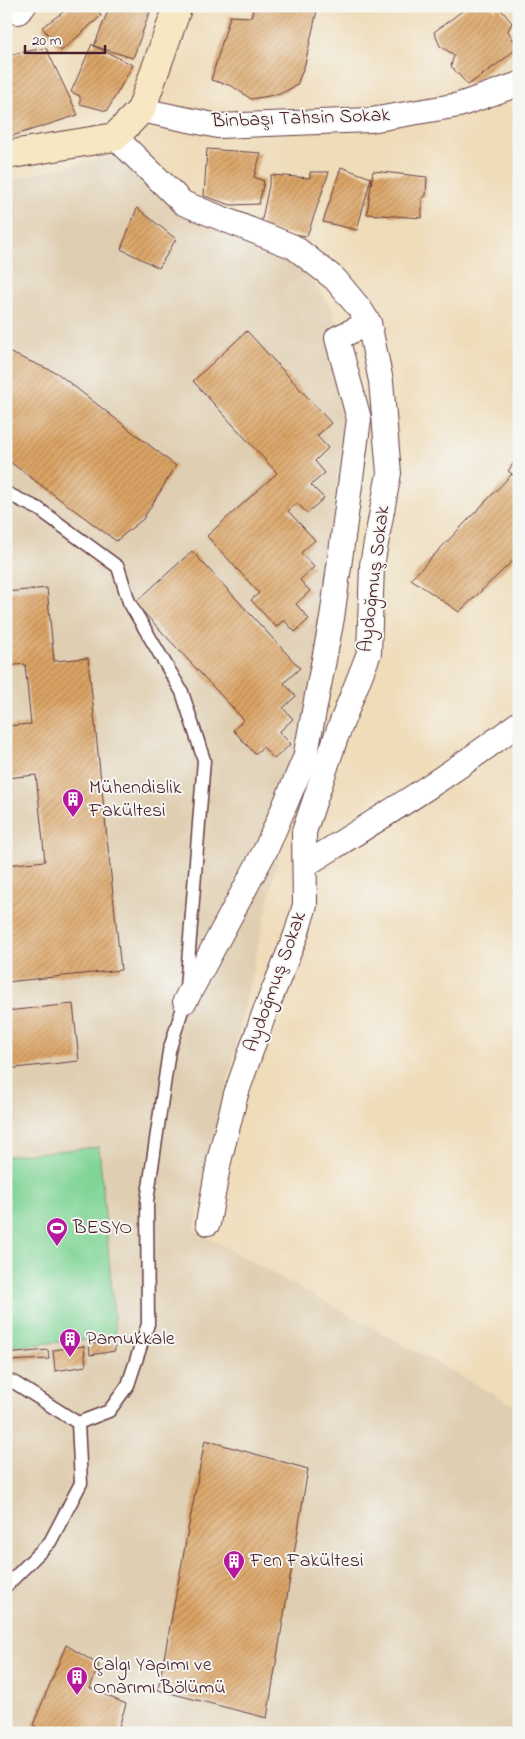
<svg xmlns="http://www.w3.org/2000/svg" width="525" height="1739" viewBox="0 0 525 1739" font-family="'Indie Flower',sans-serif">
<defs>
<pattern id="building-hatch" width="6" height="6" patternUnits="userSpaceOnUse" patternTransform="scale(1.25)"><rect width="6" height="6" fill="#dba465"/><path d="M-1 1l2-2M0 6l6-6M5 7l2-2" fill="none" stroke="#b48553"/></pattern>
</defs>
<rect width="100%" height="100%" fill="#f6f6f2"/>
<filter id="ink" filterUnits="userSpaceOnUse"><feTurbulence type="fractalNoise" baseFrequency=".02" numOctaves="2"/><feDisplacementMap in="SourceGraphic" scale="10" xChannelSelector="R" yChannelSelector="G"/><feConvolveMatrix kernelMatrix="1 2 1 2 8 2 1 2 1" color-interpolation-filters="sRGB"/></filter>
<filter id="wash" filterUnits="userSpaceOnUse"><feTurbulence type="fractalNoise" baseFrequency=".0096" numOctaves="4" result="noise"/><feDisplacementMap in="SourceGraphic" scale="20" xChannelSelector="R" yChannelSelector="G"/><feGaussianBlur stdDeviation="1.12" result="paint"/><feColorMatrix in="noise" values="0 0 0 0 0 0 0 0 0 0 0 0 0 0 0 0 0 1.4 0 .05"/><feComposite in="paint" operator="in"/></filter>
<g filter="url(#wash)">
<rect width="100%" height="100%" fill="#efdcb9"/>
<!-- built -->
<path fill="#dfceb1" d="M117 154 292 253 332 308 362 419 332 618 194 1230 519 1408V1733H6V181Z"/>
<!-- pitch -->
<path fill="#7fd496" stroke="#647a60" d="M99 1147 116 1337 6 1347V1156Z"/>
<g id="blocks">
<!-- building -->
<g fill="url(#building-hatch)">
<path d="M72 6H95L101 16 61 51 42 27Z"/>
<path d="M110 6H152L133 58 94 46 133 65 107 111 80 104V96L71 92 92 44 94 46Z"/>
<path d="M254 6H318L305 64 297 85 280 94 251 99 232 86 211 80 230 16 251 17Z"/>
<path d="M469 6H491L494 10 499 7 512 23 508 31 518 47 503 60 468 85 451 66 454 55 440 46 434 32Z"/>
<path d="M46 48 78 115 6 138V55Z"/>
<path d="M207 149 261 153 254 177 264 181 259 204 231 205 204 196Z"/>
<path d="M341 167 371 178 357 230 323 222Z"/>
<path d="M373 171 427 177 426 196 422 198V218L367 214Z"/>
<path d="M310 172H329L307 236 260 229 271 175 310 178Z"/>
<path d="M137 208 176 239 159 268 121 249Z"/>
<path d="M247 331 331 423 317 436 328 448 315 461 325 473 311 485 324 498 307 513 297 503 288 511 315 540 301 553 314 567 300 580 310 591 296 604 309 619 295 632 284 620 276 627 251 600 259 593 207 536 277 473 193 381Z"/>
<path d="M6 351 57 373 176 466 143 519 116 541 6 459Z"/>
<path d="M519 456V480L512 474 519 482V555L459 612 411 579 512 474 508 471Z"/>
<path d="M192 551 300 668 284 683 296 696 283 708 293 719 279 732 291 744 274 759 263 747 255 754 233 730 244 720 135 603Z"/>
<path d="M47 588 54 661 88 658 121 970 6 982V865L45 861 36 775 6 778V726L31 724 25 664 6 666V592Z"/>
<path d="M73 1004 79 1061 6 1069V1011Z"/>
<path d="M114 1342 115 1351 90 1355 89 1344Z"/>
<path d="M84 1346 86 1366 55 1371 53 1350Z"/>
<path d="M48 1350 49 1359 6 1361V1354Z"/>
<path d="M205 1440 308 1469 267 1718 158 1690Z"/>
<path d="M66 1645 99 1665 90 1688 126 1704 117 1733H45L33 1725Z"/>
</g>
</g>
</g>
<g filter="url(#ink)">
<use href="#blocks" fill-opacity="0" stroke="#633b40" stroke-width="1"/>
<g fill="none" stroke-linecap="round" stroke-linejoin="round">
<!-- lane casing -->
<g stroke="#633b40" stroke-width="15">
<g id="lane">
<path d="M6 493 39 509 118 567 129 602 182 692 204 760 185 1001 169 1051 147 1201 148 1324 128 1385 109 1411 78 1423"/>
<path d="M6 1380 15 1383 78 1423 81 1483 50 1542 6 1586"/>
</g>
</g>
<!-- street casing -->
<g stroke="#633b40" stroke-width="26">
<g id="street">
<path d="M6 10 18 12 24 6"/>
<path d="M141 110 218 126 371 120 459 105 519 84"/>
<path d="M115 137 183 203 294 247 335 279 360 309 369 323 381 381 389 473 372 565 369 653 336 737 304 832 305 905 296 935 264 1014 236 1094 219 1161 208 1223"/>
<path d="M305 865C377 820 451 775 519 723"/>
<path d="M185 1001 267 847 305 758 332 618 359 419 337 338 369 323"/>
</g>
</g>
<!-- secondary casing -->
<g stroke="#633b40" stroke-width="30">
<path id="secondary" d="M6 155 115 137 141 110 178 6"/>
</g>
<!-- lane -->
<use href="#lane" stroke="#fff" stroke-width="12"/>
<!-- street -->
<use href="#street" stroke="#fff" stroke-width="24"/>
<!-- secondary -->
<use href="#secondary" stroke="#f7e8c3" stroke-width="28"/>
</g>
</g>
<!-- icons -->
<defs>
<g id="building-pin" transform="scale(1.125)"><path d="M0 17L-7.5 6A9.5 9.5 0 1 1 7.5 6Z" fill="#b5179e" stroke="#f6f6f2"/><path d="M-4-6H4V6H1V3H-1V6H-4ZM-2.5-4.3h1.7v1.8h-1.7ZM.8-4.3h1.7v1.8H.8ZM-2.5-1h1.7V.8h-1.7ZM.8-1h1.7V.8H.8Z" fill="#fff"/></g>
<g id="stadium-pin" transform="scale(1.125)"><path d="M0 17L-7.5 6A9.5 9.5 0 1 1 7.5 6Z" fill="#b5179e" stroke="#f6f6f2"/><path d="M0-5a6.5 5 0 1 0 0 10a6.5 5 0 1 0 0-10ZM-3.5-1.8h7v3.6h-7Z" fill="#fff"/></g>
</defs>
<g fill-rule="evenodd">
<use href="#building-pin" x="73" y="799"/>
<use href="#stadium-pin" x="57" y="1228"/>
<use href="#building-pin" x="70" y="1339"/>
<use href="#building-pin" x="234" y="1561"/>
<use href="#building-pin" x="77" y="1677"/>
</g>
<g text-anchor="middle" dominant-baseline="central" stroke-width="4" stroke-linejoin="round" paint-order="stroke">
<!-- street labels -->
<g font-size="20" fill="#4a1f2b" stroke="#f6f6f2">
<text transform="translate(301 119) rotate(-2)">Binbaşı Tahsin Sokak</text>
<text transform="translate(375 579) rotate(-83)">Aydoğmuş Sokak</text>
<text transform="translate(276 982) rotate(-70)">Aydoğmuş Sokak</text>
</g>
<!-- poi labels -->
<g font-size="20" fill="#4a1f2b" stroke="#f6f6f2" text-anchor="start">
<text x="89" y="788">Mühendislik<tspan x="89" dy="23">Fakültesi</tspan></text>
<text x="73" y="1228">BESYO</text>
<text x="86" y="1339">Pamukkale</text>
<text x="250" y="1561">Fen Fakültesi</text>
<text x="93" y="1665">Çalgı Yapımı ve<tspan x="93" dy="23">Onarımı Bölümü</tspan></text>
</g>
</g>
<!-- margin -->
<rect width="525" height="1739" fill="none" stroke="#f6f6f2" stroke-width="25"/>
<!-- scale -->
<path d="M25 45v8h80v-8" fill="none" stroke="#4a1f2b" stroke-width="2.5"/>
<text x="32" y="45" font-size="15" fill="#4a1f2b" stroke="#f6f6f2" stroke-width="4" paint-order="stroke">20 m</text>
</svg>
